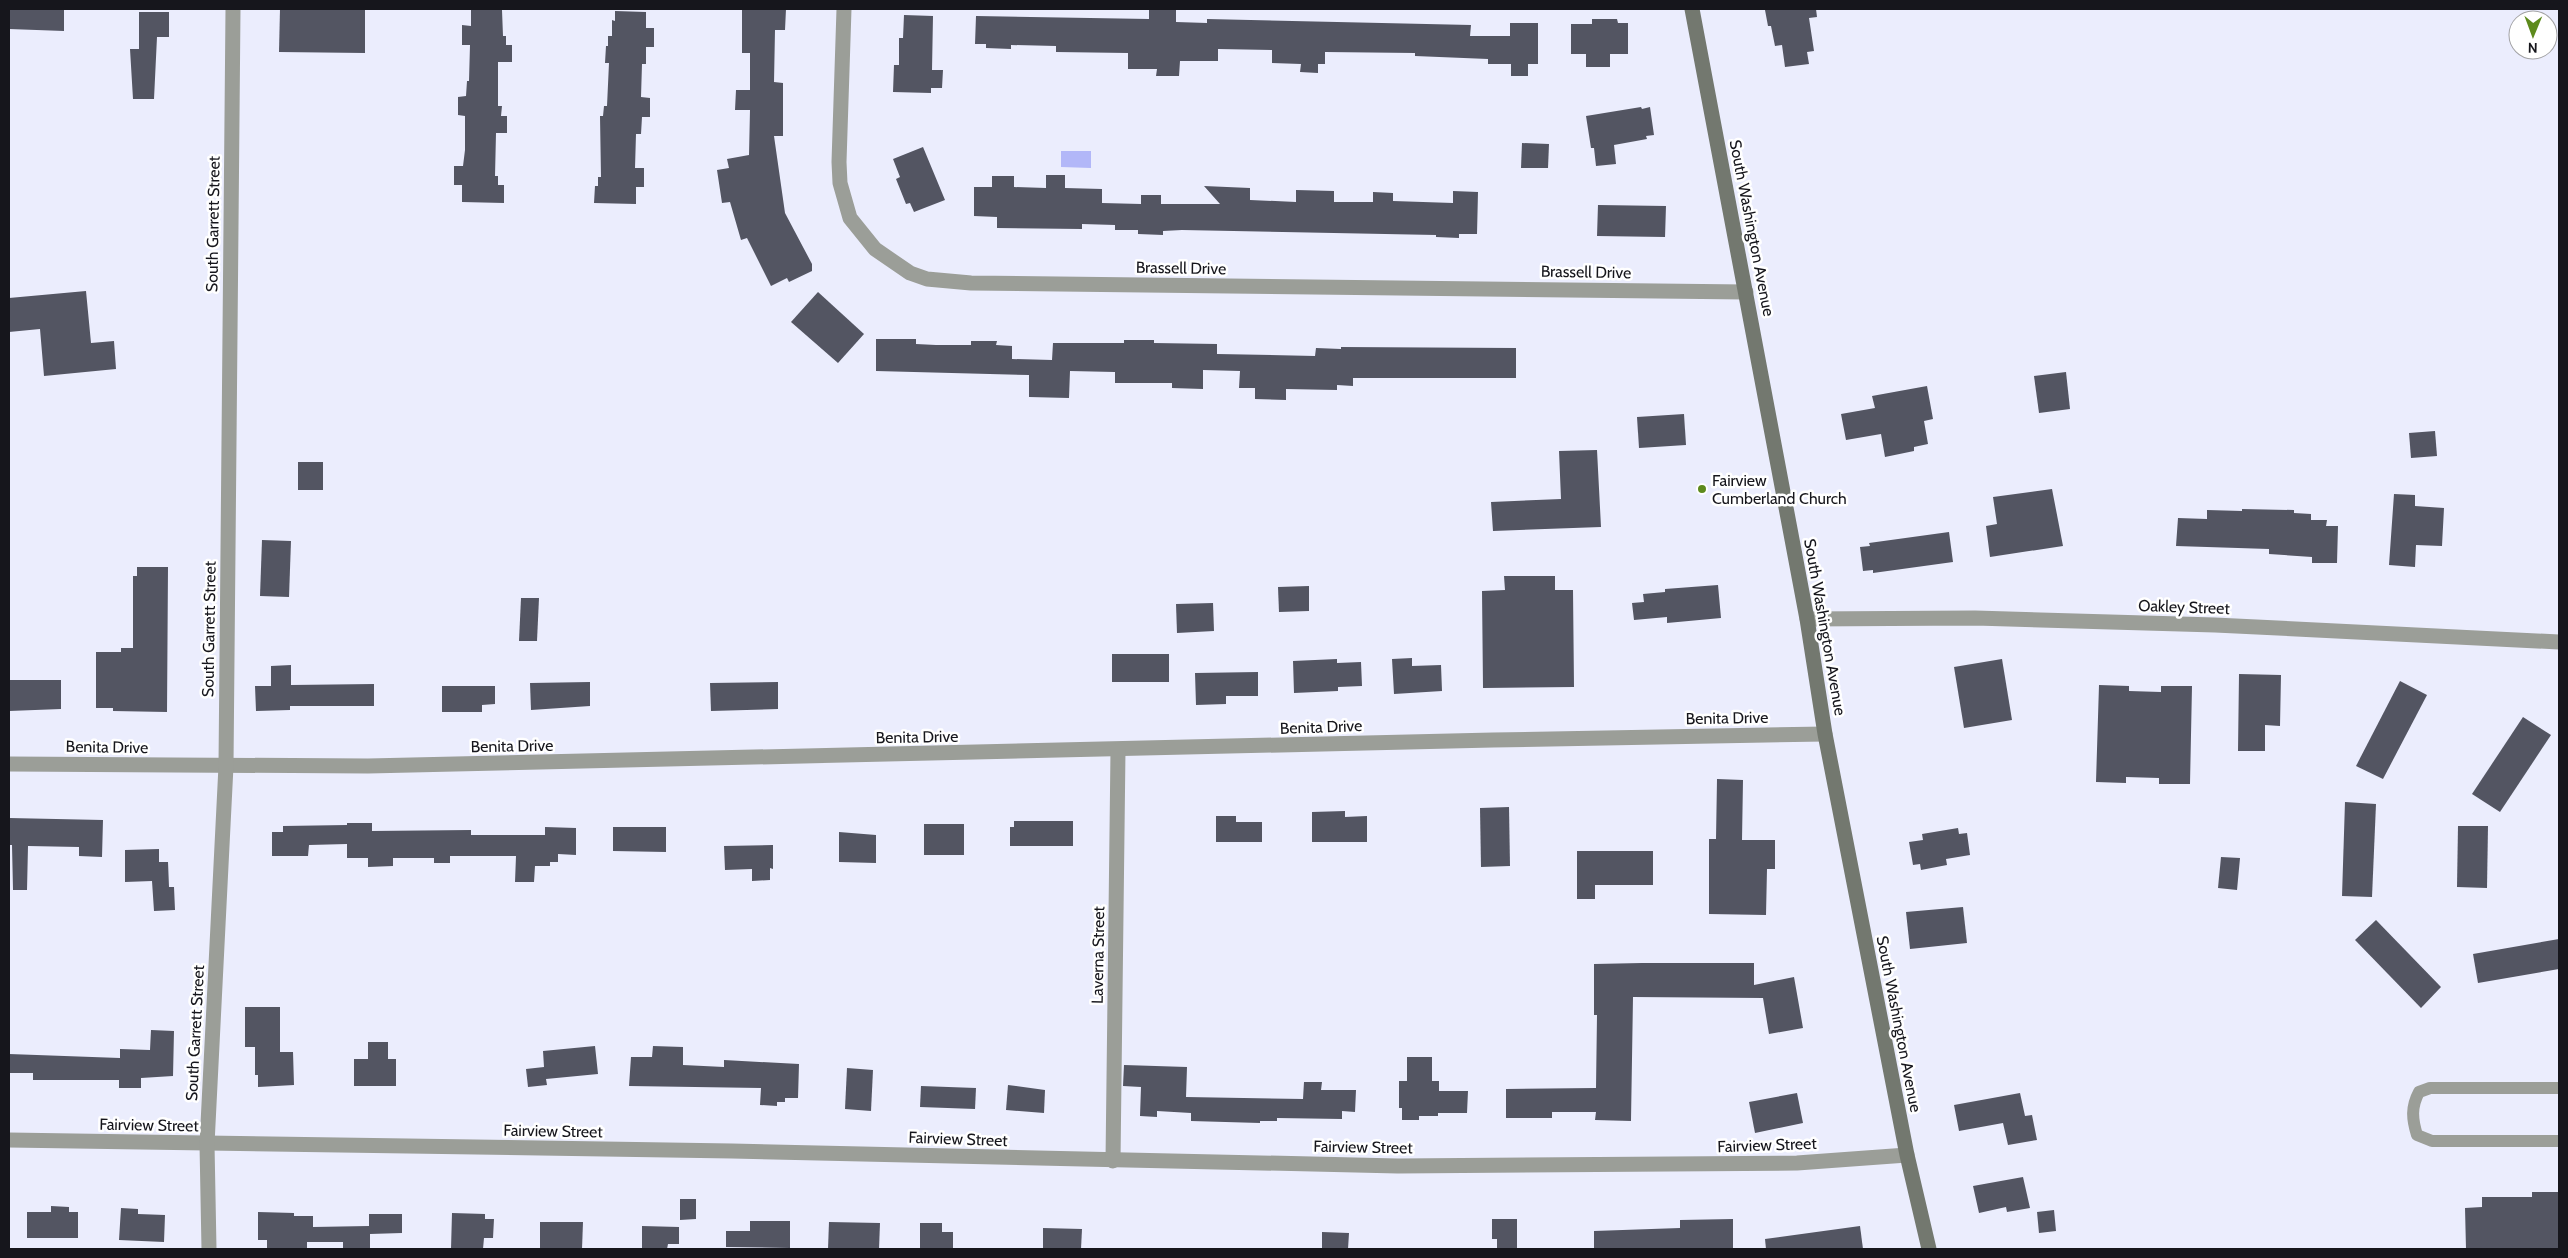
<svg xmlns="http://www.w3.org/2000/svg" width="2568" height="1258" viewBox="0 0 2568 1258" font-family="Cabin,sans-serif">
<rect width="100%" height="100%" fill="#ebedfd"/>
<!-- water -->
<path fill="#b2b7f8" d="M1061 151H1091V168L1061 167Z"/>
<!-- building -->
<g fill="#535562">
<path d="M9 9H64V31L9 29Z"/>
<path d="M280 9H365V53L279 52Z"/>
<path d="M742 9H786L785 30H775L774 82 783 83V136H774L785 213 812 264V271L789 282 787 278 771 286 747 238 741 240 730 202 722 203 717 170 729 168 727 159 749 155 750 110H735L736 90H750V53H742Z"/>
<path d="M1149 9H1176V22L1207 23V19L1471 25 1470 36H1510V23H1538V64H1528V76H1511V64H1488V59L1415 56V53L1325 52V64H1318V73L1300 72 1301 64 1272 63V50L1218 49V61H1180L1179 76H1156L1157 69H1128V53L1056 52V46L1011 45V49L986 48V44H975L976 16 1149 19Z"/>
<path d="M1768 9H1816L1817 17 1809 18 1814 51 1807 52 1809 64 1785 67 1782 45 1775 46 1771 26H1768L1765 10Z"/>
<path d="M471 10H502L503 36H506V45H512V62H498V106H502L501 116H507V133H496L495 176H498V185H504V203L462 202V185H454V166H463L465 150V116L458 115V97L466 96 467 81H469L470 45H462V25L471 26Z"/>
<path d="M615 11 646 12V28H654V47H646V64H642L641 97 650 98V117H642L641 134H636L635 168H644V187H636V204L594 203 595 186H598V177H601L600 116H603L604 106H607L609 63H605L606 46H608V36H612V20L615 21Z"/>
<path d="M139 12H169V37H157L154 99H133L130 49H139Z"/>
<path d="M904 15 933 16 932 70H943L942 88H931V93L893 92 894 65H899V38H903Z"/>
<path d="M1592 19H1617L1618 23H1628V54H1610V67H1586V54H1571V24H1592Z"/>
<path d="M1641 107 1642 109 1650 107 1654 135 1646 136 1647 139 1614 145 1616 164 1596 166 1594 148H1591L1586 116Z"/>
<path d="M1522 143 1549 144 1548 168H1521Z"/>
<path d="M923 147 945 200 914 212 910 203 906 204 896 179 900 177 893 159Z"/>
<path d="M1046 175H1065V188L1102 189V203L1141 204V195H1161V204H1220L1204 186 1250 188V200L1296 202V190L1334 191V202H1373V192L1393 193V201L1453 203V191L1478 192 1477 234H1459V238L1436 237V235L1182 230 1163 231V235L1138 234V230H1115V225L1082 224V229L997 228V217L974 216V187H992V176H1014V187L1046 188Z"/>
<path d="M1598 205 1666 206 1665 237 1597 236Z"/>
<path d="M86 291 91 343 114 341 116 369 44 376 40 329 9 332V298Z"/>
<path d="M818 292 864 334 838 363 791 322Z"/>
<path d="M876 339H916V344L936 345H971V341H997L996 345 1012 346V359L1052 360 1053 343H1124V340H1154V343L1217 344V354L1315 356 1316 348 1341 349V347L1516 348V378H1353V386L1337 385V390L1286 389V400L1255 399V388H1239L1240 371 1203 370V389L1172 388V383H1115V372L1070 371 1069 398 1029 397V375L876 371Z"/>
<path d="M2066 372 2070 409 2039 413 2034 376Z"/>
<path d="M1927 386 1933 419 1924 421 1928 444 1914 447V451L1885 457 1881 434 1846 440 1841 414 1875 408 1872 396Z"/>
<path d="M1684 414 1686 445 1639 448 1637 417Z"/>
<path d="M2435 431 2437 456 2411 458 2409 433Z"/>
<path d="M1597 450 1601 527 1493 531 1491 502 1561 499 1559 451Z"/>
<rect x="298" y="462" width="25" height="28"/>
<path d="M2052 489 2063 546 1990 557 1986 526 1997 524 1993 497Z"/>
<path d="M2394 494 2415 495V506L2444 508 2442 546 2416 545 2415 567 2389 565Z"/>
<path d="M2242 509 2294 510V513L2311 514V520H2327L2326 526H2338L2337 563H2312V557L2269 554V549L2176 546 2178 518 2207 519V510L2242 511Z"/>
<path d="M1949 532 1953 562 1873 573V570L1863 571 1860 547 1870 546 1869 543Z"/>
<path d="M262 540 291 541 289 597 260 596Z"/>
<path d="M137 567H168L167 712 113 711V708H96V652H121V648H133V576H137Z"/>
<path d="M1504 576H1555V590H1573L1574 687 1483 688 1482 591 1505 590Z"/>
<path d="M1718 585 1721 618 1667 623V617L1634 620 1632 603 1644 602 1643 594 1665 592V589Z"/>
<path d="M1309 586V611L1279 612 1278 587Z"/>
<path d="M521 598H539L537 641H519Z"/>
<path d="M1213 603 1214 631 1177 633 1176 604Z"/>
<rect x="1112" y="654" width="57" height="28"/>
<path d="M1412 658V666L1441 665 1442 691 1394 694 1392 659Z"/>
<path d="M1337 659V663L1361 662 1362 686 1338 687V691L1294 693 1293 661Z"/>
<path d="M2002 659 2012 720 1964 728 1954 667Z"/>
<path d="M291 665V685L374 684V706H290V710L256 711 255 686H271V666Z"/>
<path d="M1258 672V696H1226V704L1196 705 1195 673Z"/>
<path d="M2239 674 2281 675 2280 726 2265 725V751H2238Z"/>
<path d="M9 680H61V709L9 711Z"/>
<path d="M2400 681 2427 695 2383 779 2356 766Z"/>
<path d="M590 682V706L531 710 530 683Z"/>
<path d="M778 682V709L711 711 710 683Z"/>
<path d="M2099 685 2129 686V691L2161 692V686H2192L2190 784H2159V778L2126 777V783L2096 782Z"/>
<path d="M442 686H495V704L482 705V712H442Z"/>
<path d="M2523 717 2551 735 2500 812 2472 794Z"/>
<path d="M1717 779 1743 780 1742 840H1775V869H1767L1766 915 1709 914V839H1716Z"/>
<path d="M2345 802 2376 804 2372 897 2342 896Z"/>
<path d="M1509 807 1510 866 1481 867 1480 808Z"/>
<path d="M1345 811V817L1367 816V842H1312V812Z"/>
<path d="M1216 816H1236V822H1262V842H1216Z"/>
<path d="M9 818 103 820 102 857 79 856V847L28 846 27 890H13L12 845H9Z"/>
<path d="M1014 821H1073V846H1010V827H1014Z"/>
<path d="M347 823H372V831L471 830V835H545V827L576 828V855L558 854V862H550V866H535L534 882H515L516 856H450V863H434V858H393V866L368 867V858H347V844L309 845 308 856H272V832H283V826L347 825Z"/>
<rect x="924" y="824" width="40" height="31"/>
<path d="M2458 826H2488L2487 888 2457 887Z"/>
<path d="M613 827H666V852L613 851Z"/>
<path d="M1958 828 1959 834 1967 833 1970 855 1946 859 1947 865 1921 870 1920 864 1913 865 1909 842 1923 840 1922 834Z"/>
<path d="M839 832 876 835V863L839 862Z"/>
<path d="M773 845V869L770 868V880L752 881V869L725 870 724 846Z"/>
<path d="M159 849V862H168L169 887H174L175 910 154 911 152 881 125 882V850Z"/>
<path d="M1577 851H1653V885H1595V899H1577Z"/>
<path d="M2221 857 2240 858 2237 890 2218 888Z"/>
<path d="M1963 907 1967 943 1910 949 1906 912Z"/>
<path d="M2376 920 2441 987 2421 1008 2355 940Z"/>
<path d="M2559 939V969L2478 983 2473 954Z"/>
<path d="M1642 963H1754V985L1794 977 1803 1028 1769 1034 1763 998 1633 997 1631 1121 1595 1120 1596 1112H1552V1118H1506V1089L1596 1088 1597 1015H1594V964Z"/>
<path d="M245 1007H280V1052H293L294 1085 258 1087V1075H255V1047H245Z"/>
<path d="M151 1030 174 1031 173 1076 141 1078V1088H119V1080H33V1073H9V1054L120 1058V1049L150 1050Z"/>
<path d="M368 1042H388V1059H396V1086H354V1059H368Z"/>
<path d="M595 1046 598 1074 546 1079 547 1085 528 1087 526 1069 544 1067 543 1051Z"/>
<path d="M653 1046 683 1047V1065L724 1067V1060L799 1064 798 1098H785V1102H777V1106L760 1105 761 1088 629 1086 631 1057H652Z"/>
<path d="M1407 1057H1432V1081H1439V1091H1468L1467 1113H1438V1116H1419V1120H1402V1108H1399V1081H1407Z"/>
<path d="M1124 1065 1187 1067 1186 1097 1303 1099 1304 1082H1322L1321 1090H1356L1355 1112 1342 1111V1119L1277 1118V1121H1260V1123L1191 1121V1113L1157 1111V1117L1140 1116 1141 1087 1123 1086Z"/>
<path d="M847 1068 873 1070 871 1111 845 1109Z"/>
<path d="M1008 1085 1045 1090 1044 1113 1006 1110Z"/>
<path d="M921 1086 976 1088 975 1109 920 1107Z"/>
<path d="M1797 1093 1803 1123 1755 1133 1749 1102Z"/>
<path d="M2020 1093 2025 1116 2032 1115 2037 1140 2008 1145 2003 1123 1959 1131 1954 1105Z"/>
<path d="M2023 1177 2030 1208 2007 1212 2006 1207 1979 1213 1973 1186Z"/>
<path d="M2532 1192H2559V1249H2466L2465 1208 2482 1207V1197H2532Z"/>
<path d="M680 1199H696V1219L680 1220Z"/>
<path d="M51 1206 69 1207V1212H78V1238H27V1212H51Z"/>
<path d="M121 1208 138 1209V1214L165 1215 164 1242 119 1240Z"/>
<path d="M2054 1210 2056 1231 2039 1233 2037 1212Z"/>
<path d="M258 1212 294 1213V1216H313V1227L369 1226V1214H402V1233L370 1234V1249H343V1242H307V1249H267V1240H258Z"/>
<path d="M452 1213 485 1214V1219H494L493 1238H484L483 1249H451Z"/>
<path d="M1492 1219H1517V1249H1497V1239H1492Z"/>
<path d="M1733 1219V1248L1594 1249V1231L1680 1228V1220Z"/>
<path d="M750 1221H790V1248L726 1247V1231H750Z"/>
<path d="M540 1222H583L582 1249H540Z"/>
<path d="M829 1222 880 1223 879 1249H828Z"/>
<path d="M920 1223H942V1232H953V1249H920Z"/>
<path d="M642 1226 679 1227V1244H668L667 1249H642Z"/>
<path d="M1860 1226 1863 1249H1766L1765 1239Z"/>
<path d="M1043 1228 1082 1229 1081 1249H1043Z"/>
<path d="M1322 1232 1349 1233 1348 1249H1322Z"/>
</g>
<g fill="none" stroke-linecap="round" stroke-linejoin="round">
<!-- lane -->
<path stroke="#9b9e98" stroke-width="12" d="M2559 1088H2430L2419 1092C2411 1107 2412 1119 2417 1135L2432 1141H2559"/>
<!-- street -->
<g stroke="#9b9e98" stroke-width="15">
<path d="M844 9 839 162 840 183 850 218 875 249 910 273 927 279 971 283 1746 292"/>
<path d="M1807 619 1975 618 2215 625 2559 642"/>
<path d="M9 764 368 766 1493 740 1825 734"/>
<path d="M9 1140 732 1151 1398 1166 1797 1163 1907 1155"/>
<path d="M1113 1161 1118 750"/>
<path d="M209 1249 207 1144 226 766 233 9"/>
</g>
<!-- secondary -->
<path stroke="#73786f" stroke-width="15" d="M1692 9 1807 619 1825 734 1907 1155 1929 1249"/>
</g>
<!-- markers -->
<circle fill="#5d8a1c" stroke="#fff" stroke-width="2" cx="1702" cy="489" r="5"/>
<g text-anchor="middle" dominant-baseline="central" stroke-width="5" stroke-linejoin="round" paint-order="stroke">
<!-- street labels -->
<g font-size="16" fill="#16161c" stroke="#fff">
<text transform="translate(213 224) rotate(-89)">South Garrett Street</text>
<text transform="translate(1752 228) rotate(79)">South Washington Avenue</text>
<text transform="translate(1181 268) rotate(1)">Brassell Drive</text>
<text transform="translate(1586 272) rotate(1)">Brassell Drive</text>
<text transform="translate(2184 607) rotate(2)">Oakley Street</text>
<text transform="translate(1825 627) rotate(80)">South Washington Avenue</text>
<text transform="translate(209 629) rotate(-89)">South Garrett Street</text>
<text transform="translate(1727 718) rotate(-1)">Benita Drive</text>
<text transform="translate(1321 727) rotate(-2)">Benita Drive</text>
<text transform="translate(917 737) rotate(-1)">Benita Drive</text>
<text transform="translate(512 746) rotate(-1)">Benita Drive</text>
<text transform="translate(107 747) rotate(1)">Benita Drive</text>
<text transform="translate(1098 955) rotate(-89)">Laverna Street</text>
<text transform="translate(1899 1024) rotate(79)">South Washington Avenue</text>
<text transform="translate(195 1033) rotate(-87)">South Garrett Street</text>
<text transform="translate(149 1125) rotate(1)">Fairview Street</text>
<text transform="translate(553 1131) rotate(1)">Fairview Street</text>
<text transform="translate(958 1139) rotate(2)">Fairview Street</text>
<text transform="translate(1767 1145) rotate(-2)">Fairview Street</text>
<text transform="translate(1363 1147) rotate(1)">Fairview Street</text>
</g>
<!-- poi labels -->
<g font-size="16" fill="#16161c" stroke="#fff" text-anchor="start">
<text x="1712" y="480">Fairview<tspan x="1712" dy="18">Cumberland Church</tspan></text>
</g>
</g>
<!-- border -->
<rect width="2568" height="1258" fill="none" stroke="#16161c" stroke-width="20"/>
<!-- north arrow -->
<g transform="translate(2533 35) rotate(181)"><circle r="24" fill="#ffffff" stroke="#a2a2a4"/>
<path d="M0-4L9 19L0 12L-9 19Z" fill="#5d8a1c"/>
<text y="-8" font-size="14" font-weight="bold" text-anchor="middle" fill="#16161c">N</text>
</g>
</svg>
